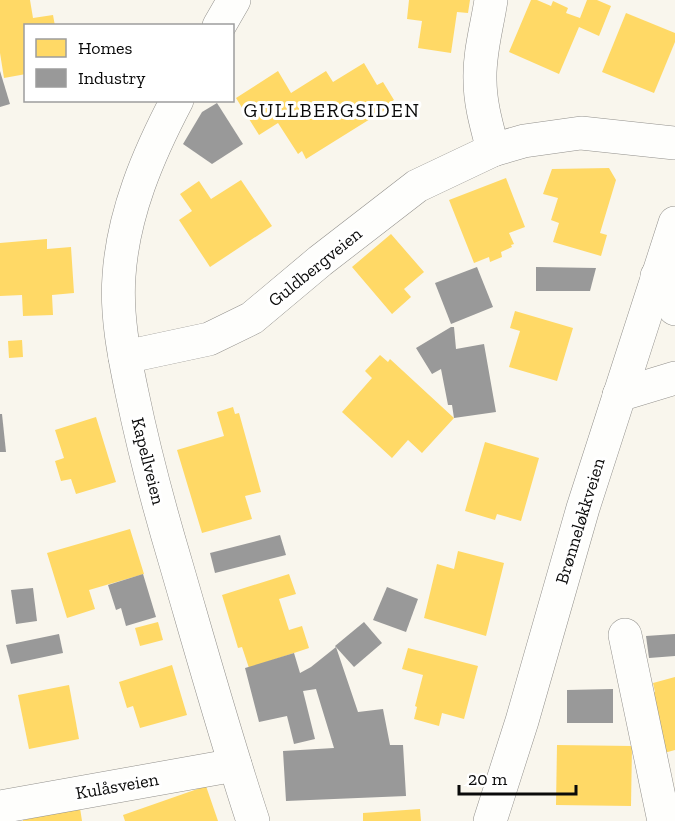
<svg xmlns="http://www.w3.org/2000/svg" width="675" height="821" viewBox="0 0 675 821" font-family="'Zilla Slab',serif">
<rect width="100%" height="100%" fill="#f9f6ed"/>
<!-- homes -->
<g fill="#ffd966">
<path d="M0 0H30L33 18 53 15 55 26H26V74L4 78 0 53Z"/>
<path d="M409 0H470L468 13 457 12 451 53 418 48 422 21 407 19Z"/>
<path d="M531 0H537L551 6 553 1 568 8 566 13 580 18 587 0H597L611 6 599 36 579 27 559 74 509 52Z"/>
<path d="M626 13 675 33V42L654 93 602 72Z"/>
<path d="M364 63 377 85 383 82 394 100 389 103 391 106 306 159 302 151 298 154 278 123 259 135 236 98 278 71 291 93 326 71 333 82Z"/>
<path d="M609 168 616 180 600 233 607 235 601 256 553 242 559 223 551 220 558 198 543 194 552 169Z"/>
<path d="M506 178 525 227 509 233 514 244 511 245 512 247 501 252 502 257 490 262 489 257 474 263 449 200Z"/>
<path d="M241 180 272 226 210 267 179 220 192 211 180 194 199 181 211 199Z"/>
<path d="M391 234 424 272 404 289 411 297 392 314 352 267Z"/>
<path d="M47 239V249L71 247 74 293 52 295 53 315 23 316 22 295 0 296V243Z"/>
<path d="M515 311 573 328 557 381 509 367 520 331 510 328Z"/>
<path d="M22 340 23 357 9 358 8 341Z"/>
<path d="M380 355 388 362 390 359 454 418 422 453 408 440 392 458 342 412 372 378 365 371Z"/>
<path d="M233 407 235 414 239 413 261 492 245 496 252 519 202 533 177 450 224 436 217 412Z"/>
<path d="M96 417 116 482 76 494 71 479 61 481 55 461 64 458 55 430Z"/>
<path d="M485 442 539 458 521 521 497 514 495 520 465 511Z"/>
<path d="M130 529 144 574 89 590 95 609 67 618 47 553Z"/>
<path d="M458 551 504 563 486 636 424 618 437 564 454 569Z"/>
<path d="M289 574 296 594 279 599 289 630 302 626 309 648 249 668 242 647 238 648 222 595Z"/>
<path d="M158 622 163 640 140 646 135 628Z"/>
<path d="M408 648 478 666 464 719 442 713 439 726 414 719 417 707 415 706 423 675 402 669Z"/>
<path d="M172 665 187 715 140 728 133 706 127 708 119 682Z"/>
<path d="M675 677V750L664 753 649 694 655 692 653 683Z"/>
<path d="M69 685 79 739 29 749 18 695Z"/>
<path d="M557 745 632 746 631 806 556 805Z"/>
<path d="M206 786 218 821H125L123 815Z"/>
<path d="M80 808 82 821H23V820Z"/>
<path d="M420 809 421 821H363V813Z"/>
</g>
<!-- industry -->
<g fill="#999">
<path d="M0 71 10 104 0 107Z"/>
<path d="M217 103 243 144 212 164 183 144 202 112Z"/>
<path d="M477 267 493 307 451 324 435 283Z"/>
<path d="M536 267 596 268 590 291H536Z"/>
<path d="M451 327H454L456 349 484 344 496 412 454 418 452 405H448L441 369 432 374 416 348Z"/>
<path d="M0 414H2L6 452H0Z"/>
<path d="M280 535 286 555 215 573 210 553Z"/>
<path d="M143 574 156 617 126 626 121 608 116 610 108 585Z"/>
<path d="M387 587 418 599 406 632 373 620Z"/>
<path d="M33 588 37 621 16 624 11 590Z"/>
<path d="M364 622 382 643 354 667 335 646Z"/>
<path d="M59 634 63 653 11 664 6 645Z"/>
<path d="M675 634V656L649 658 646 636Z"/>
<path d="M336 647 358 712 383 709 390 745H403L406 796 286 801 283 751 334 748 316 689 303 691 315 739 294 744 287 716 259 722 245 668 294 653 300 673 311 667Z"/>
<path d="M613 689V723H567V690Z"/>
</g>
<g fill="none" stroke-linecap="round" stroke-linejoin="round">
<!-- minor casing -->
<g stroke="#92908c" stroke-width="34">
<g id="minor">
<path d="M491 0C487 27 479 53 480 80 480 104 487 127 493 150"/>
<path d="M219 26 234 0"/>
<path d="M177 100C148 155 123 214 119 276 116 315 124 355 132 393 144 451 159 507 176 564 201 650 225 736 253 821"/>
<path d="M657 276 675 309"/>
<path d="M125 357 209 339 252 318 320 261 417 186 493 150 524 141 581 133 675 143"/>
<path d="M619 395 675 378"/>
<path d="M625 635 664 821"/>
<path d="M0 807 235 765"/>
<path d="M490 821 522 721 583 508 675 223"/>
</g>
</g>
<!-- minor -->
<use href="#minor" stroke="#fefefc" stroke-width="33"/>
</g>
<g text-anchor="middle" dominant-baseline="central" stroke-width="6" stroke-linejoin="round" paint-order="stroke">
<!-- street labels -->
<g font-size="18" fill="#0a0a0a" stroke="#fff">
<text transform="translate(315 267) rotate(-39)">Guldbergveien</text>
<text transform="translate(148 461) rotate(76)">Kapellveien</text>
<text transform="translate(580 521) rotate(-73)">Brønneløkkveien</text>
<text transform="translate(117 786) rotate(-10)">Kulåsveien</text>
</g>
<!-- neighbourhood labels -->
<g font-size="20" letter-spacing="1.5" fill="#0a0a0a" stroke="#fff">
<text x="332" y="110">GULLBERGSIDEN</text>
</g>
</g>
<!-- legend -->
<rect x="24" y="24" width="210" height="78" fill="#ffffff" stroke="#9d9d9d" stroke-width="1.5"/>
<rect x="36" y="39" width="30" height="18" fill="#ffd966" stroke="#9d9d9d" stroke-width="1.5"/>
<text x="78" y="54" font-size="18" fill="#0a0a0a">Homes</text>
<rect x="36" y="69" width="30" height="18" fill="#999999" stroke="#9d9d9d" stroke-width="1.5"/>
<text x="78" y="84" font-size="18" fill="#0a0a0a">Industry</text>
<!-- scale -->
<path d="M459 785v9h117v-9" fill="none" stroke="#0a0a0a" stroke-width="3"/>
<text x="468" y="785" font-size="18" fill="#0a0a0a" stroke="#ffffff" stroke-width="4.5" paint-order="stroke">20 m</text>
</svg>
